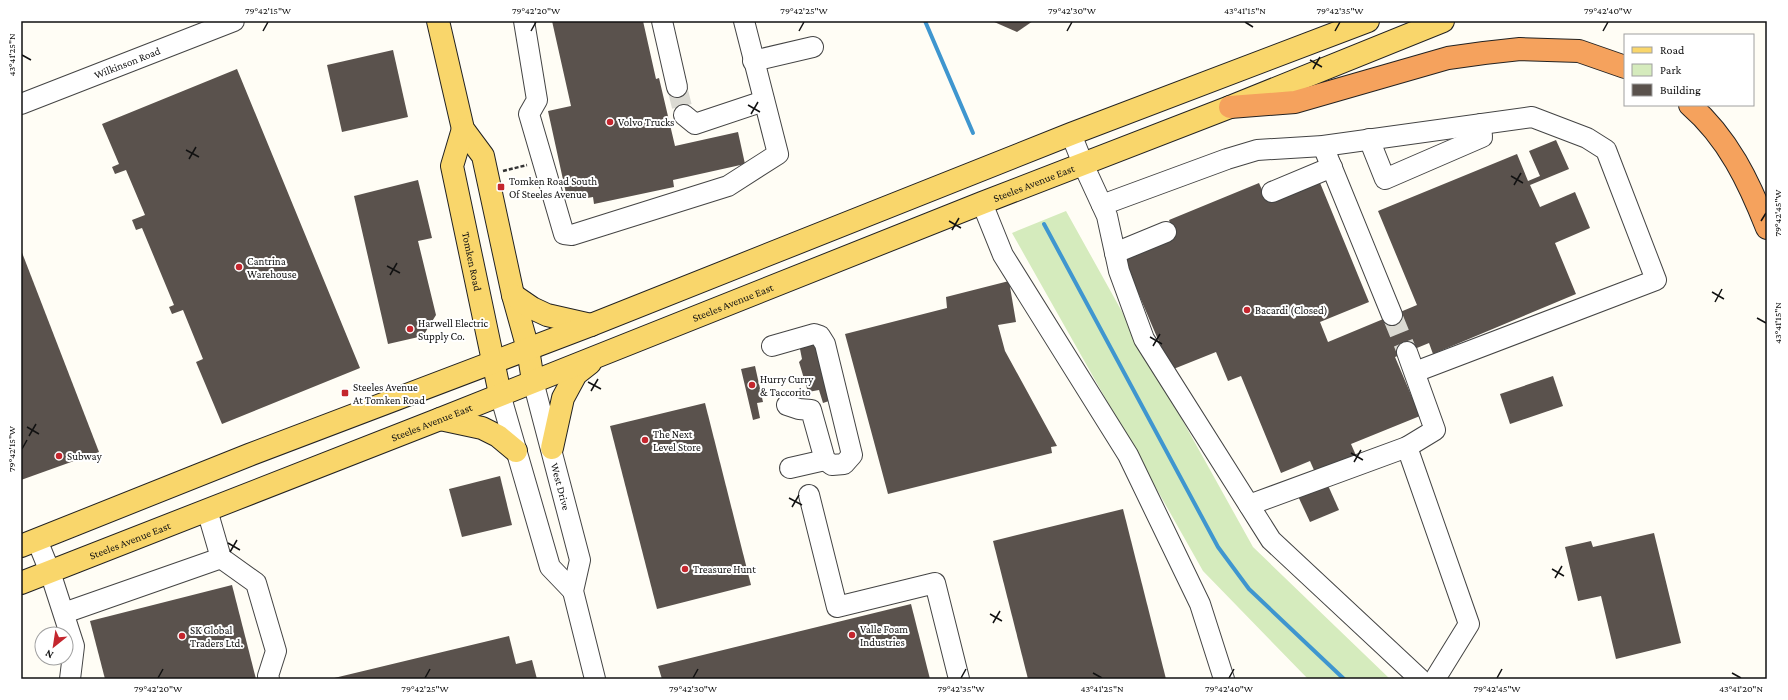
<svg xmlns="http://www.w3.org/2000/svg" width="1788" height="700" viewBox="0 0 1788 700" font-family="'Crimson Pro',serif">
<rect width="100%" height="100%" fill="#fffdf5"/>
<!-- green -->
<path fill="#d5ebbd" d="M1066 211 1253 547 1390 679H1308L1203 571 1012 233Z"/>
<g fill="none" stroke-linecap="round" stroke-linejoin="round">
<!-- stream -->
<g stroke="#3f96cf" stroke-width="4">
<path d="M925 21 973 133"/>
<path d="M1044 224 1218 547 1249 589 1344 679"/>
</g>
</g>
<!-- building -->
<g fill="#5a524d">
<path d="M552 21H643L656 79 659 78 675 146 738 132 745 164 673 180 674 187 594 204 593 197 582 199 581 195 567 198 548 111 571 106Z"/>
<path d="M992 21H1033L1017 32Z"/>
<path d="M393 50 408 117 342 132 327 65Z"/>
<path d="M237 69 360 368 222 424 196 362 203 359 183 310 172 314 169 307 174 305 142 228 136 230 132 220 145 215 126 170 115 174 112 167 119 164 102 124Z"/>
<path d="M1556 140 1569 169 1530 185 1540 207 1575 192 1590 228 1555 243 1576 294 1433 354 1429 343 1395 357 1420 416 1351 444 1358 460 1317 477 1310 461 1281 473 1241 376 1228 381 1216 352 1171 370 1122 255 1174 234 1169 220 1259 183 1266 199 1318 178 1369 302 1320 322 1328 342 1417 305 1378 211 1517 154 1528 181 1540 176 1529 151Z"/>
<path d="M418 180 432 238 418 241 436 315 423 336 388 344 354 196Z"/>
<path d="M21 250 99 452 21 480Z"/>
<path d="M1009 281 1016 322 998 325 1005 351 1057 446 1051 447 1052 453 888 494 845 334 947 308 946 297Z"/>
<path d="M799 344H820L829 401 823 403 819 390 808 392 799 362 802 359Z"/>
<path d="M755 366 763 402 757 403 760 418 753 420 741 369Z"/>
<path d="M1553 376 1563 406 1510 424 1500 394Z"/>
<path d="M705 403 751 585 657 609 610 426Z"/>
<path d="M500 476 512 525 462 537 449 489Z"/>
<path d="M1326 481 1339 510 1310 522 1297 494Z"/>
<path d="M1123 509 1166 679H1028L993 541Z"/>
<path d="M1654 533 1681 643 1616 659 1601 596 1578 601 1565 547 1591 541 1593 547Z"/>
<path d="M232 585 256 679H105L90 621Z"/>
<path d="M911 604 930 679H662L658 666Z"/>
<path d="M509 636 516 664 532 660 537 679H330Z"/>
</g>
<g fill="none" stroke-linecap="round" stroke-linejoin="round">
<!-- minor-tunnel -->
<g stroke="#dbdad3" stroke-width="20" stroke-dasharray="20 10" stroke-linecap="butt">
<path d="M677 87 684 115"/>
<path d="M1392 315 1407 352"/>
</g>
<!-- minor casing -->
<g stroke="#444" stroke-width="22">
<g id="minor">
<path d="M524 21 537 100 529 114 564 234 572 235 728 186 778 154 744 21"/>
<path d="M662 21 677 87"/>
<path d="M753 61 813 47"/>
<path id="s1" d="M21 104 234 21"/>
<path d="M684 115 695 124 764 101"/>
<path d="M1071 134 1083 164 1107 216 1119 271 1144 339 1271 540 1420 679"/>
<path d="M1369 139 1385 179 1482 137 1481 124"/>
<path d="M1323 146 1392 315"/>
<path d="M1272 192 1332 167"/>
<path d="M982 203 1003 255 1128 455 1200 604 1224 679"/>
<path d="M1102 205 1227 159 1257 150 1323 146 1532 117 1587 138 1606 150 1656 280 1415 372"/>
<path d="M1115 253 1166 232"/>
<path d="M772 346 814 334 820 336 825 344 852 455 844 464 832 465 825 460 811 410 799 409 787 405"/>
<path id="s2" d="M533 381 580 560 573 591 595 679"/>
<path d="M500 394 550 567 573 591"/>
<path d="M1407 447 1469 624 1435 679"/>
<path d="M790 468 825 460"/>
<path d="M809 495 837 607 935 583 959 679"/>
<path d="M1249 505 1407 447 1435 430 1407 352"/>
<path d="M37 540 50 572 74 646 70 679"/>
<path d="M221 558 256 583 276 651 268 676 269 679"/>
<path d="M64 613 221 558 207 510"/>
</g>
</g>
<!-- major casing -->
<g stroke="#222" stroke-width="24">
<g id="major">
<path d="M438 21 463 129 483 156 513 295 528 349 533 381"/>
<path id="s3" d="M463 129 452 166 500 394"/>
<path d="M513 295 532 308 547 315 591 325"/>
<path d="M440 419 482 428 498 436 516 451"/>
<path d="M552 448 563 398 576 374 590 363"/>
<path d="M21 546 249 455 591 325 1071 134 1368 21"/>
<path id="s4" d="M21 583 440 419 982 203 1230 107 1443 21"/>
</g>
</g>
<!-- highway casing -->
<g stroke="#222" stroke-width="24">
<g id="highway">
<path d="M1690 105C1728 138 1749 182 1767 228"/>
<path d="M1230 107 1295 102 1448 58 1484 53 1520 49 1579 51 1625 67"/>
</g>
</g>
<!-- path -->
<path stroke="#333" stroke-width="2.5" stroke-dasharray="4 2" stroke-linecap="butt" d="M503 171 527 165"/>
<!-- minor -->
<use href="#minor" stroke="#fff" stroke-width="20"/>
<!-- major -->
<use href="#major" stroke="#f9d66b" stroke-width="22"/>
<!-- highway -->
<use href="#highway" stroke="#f5a25d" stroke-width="22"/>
</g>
<!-- ticks -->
<path fill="none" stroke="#111" stroke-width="1.5" d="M1245 22 1253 27M263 31 268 22M531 31 536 22M799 31 804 22M1067 31 1072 22M1335 31 1340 22M1603 31 1608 22M22 55 31 60M1310 60 1322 67M1313 69 1320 57M748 105 760 112M751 114 758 102M186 150 199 157M189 159 196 147M1511 176 1523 183M1514 185 1521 173M949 221 961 228M1761 221 1766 213M952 230 959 218M387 266 400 273M390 275 397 263M1712 292 1724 299M1715 302 1722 289M1757 318 1766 323M1150 337 1162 344M1153 346 1160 334M588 382 601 389M591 391 598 379M27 427 39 434M29 436 36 424M22 449 27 440M1351 453 1363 460M1354 462 1361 450M789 498 802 505M792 507 799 495M228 543 240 550M230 552 237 540M1552 569 1564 576M1555 578 1562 566M990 614 1002 621M993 623 1000 611M1093 673 1102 678M1732 673 1741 678M158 678 163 669M425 678 430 669M693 678 698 669M961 678 966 669M1229 678 1234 669M1497 678 1502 669"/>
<!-- markers -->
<g fill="#c4262e" stroke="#fff" stroke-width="1.5">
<circle cx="610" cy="122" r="4"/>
<rect x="497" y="183" width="8" height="8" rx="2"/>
<circle cx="239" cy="267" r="4"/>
<circle cx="1247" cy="310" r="4"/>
<circle cx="410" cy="329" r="4"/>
<circle cx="752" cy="385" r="4"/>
<rect x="341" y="389" width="8" height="8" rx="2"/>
<circle cx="645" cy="440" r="4"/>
<circle cx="59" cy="456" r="4"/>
<circle cx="685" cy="569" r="4"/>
<circle cx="852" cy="635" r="4"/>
<circle cx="182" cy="636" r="4"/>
</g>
<g text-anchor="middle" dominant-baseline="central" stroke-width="4" stroke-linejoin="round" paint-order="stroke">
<!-- street labels -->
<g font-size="11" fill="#111" stroke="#fff">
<text stroke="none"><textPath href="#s1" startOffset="114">Wilkinson Road</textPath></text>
<text stroke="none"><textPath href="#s4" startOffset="1089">Steeles Avenue East</textPath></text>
<text stroke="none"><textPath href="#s3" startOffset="136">Tomken Road</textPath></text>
<text stroke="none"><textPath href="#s4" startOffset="765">Steeles Avenue East</textPath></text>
<text stroke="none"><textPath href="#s4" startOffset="441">Steeles Avenue East</textPath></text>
<text stroke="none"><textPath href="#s2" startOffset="109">West Drive</textPath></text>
<text stroke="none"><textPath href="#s4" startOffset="117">Steeles Avenue East</textPath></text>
</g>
<!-- poi labels -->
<g font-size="11" fill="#111" stroke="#fff" text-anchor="start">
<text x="618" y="122">Volvo Trucks</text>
<text x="509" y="181">Tomken Road South<tspan x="509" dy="13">Of Steeles Avenue</tspan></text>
<text x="247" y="261">Cantrina<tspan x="247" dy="13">Warehouse</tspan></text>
<text x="1255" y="310">Bacardi (Closed)</text>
<text x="418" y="323">Harwell Electric<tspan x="418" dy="13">Supply Co.</tspan></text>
<text x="760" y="379">Hurry Curry<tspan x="760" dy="13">&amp; Taccorito</tspan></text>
<text x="353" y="387">Steeles Avenue<tspan x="353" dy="13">At Tomken Road</tspan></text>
<text x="653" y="434">The Next<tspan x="653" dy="13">Level Store</tspan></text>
<text x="67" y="456">Subway</text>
<text x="693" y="569">Treasure Hunt</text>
<text x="860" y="629">Valle Foam<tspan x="860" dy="13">Industries</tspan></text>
<text x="190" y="630">SK Global<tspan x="190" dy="13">Traders Ltd.</tspan></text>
</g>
</g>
<!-- border -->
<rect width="1788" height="700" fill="none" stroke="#ffffff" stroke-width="44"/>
<!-- legend -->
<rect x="1624" y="34" width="130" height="72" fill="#ffffff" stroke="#a0a0a0"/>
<rect x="1632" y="47" width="20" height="6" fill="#f9d66b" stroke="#a0a0a0"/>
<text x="1660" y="54" font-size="12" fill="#111111">Road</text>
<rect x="1632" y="64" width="20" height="12" fill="#d5ebbd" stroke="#a0a0a0"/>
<text x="1660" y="74" font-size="12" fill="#111111">Park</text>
<rect x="1632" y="84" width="20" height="12" fill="#5a524d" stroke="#a0a0a0"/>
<text x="1660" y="94" font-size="12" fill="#111111">Building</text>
<!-- north arrow -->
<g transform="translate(54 646) rotate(210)"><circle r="19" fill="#ffffff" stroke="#a0a0a0"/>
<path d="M0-3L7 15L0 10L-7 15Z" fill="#c4262e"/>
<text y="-6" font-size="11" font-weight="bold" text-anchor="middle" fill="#111111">N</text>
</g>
<rect x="22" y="22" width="1744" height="656" fill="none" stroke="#111" stroke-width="1.5"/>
<g font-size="10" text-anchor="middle" fill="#111">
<text x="268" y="14">79°42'15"W</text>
<text x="536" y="14">79°42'20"W</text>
<text x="804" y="14">79°42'25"W</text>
<text x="1072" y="14">79°42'30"W</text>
<text x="1245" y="14">43°41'15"N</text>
<text x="1340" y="14">79°42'35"W</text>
<text x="1608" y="14">79°42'40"W</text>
<text transform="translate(11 55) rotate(-90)" y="4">43°41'25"N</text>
<text transform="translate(1777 213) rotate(-90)" y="4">79°42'45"W</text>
<text transform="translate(1777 323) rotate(-90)" y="4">43°41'15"N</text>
<text transform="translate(11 449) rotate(-90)" y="4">79°42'15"W</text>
<text x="158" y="692">79°42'20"W</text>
<text x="425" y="692">79°42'25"W</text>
<text x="693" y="692">79°42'30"W</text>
<text x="961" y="692">79°42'35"W</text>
<text x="1102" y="692">43°41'25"N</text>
<text x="1229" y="692">79°42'40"W</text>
<text x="1497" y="692">79°42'45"W</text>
<text x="1741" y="692">43°41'20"N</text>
</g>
</svg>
